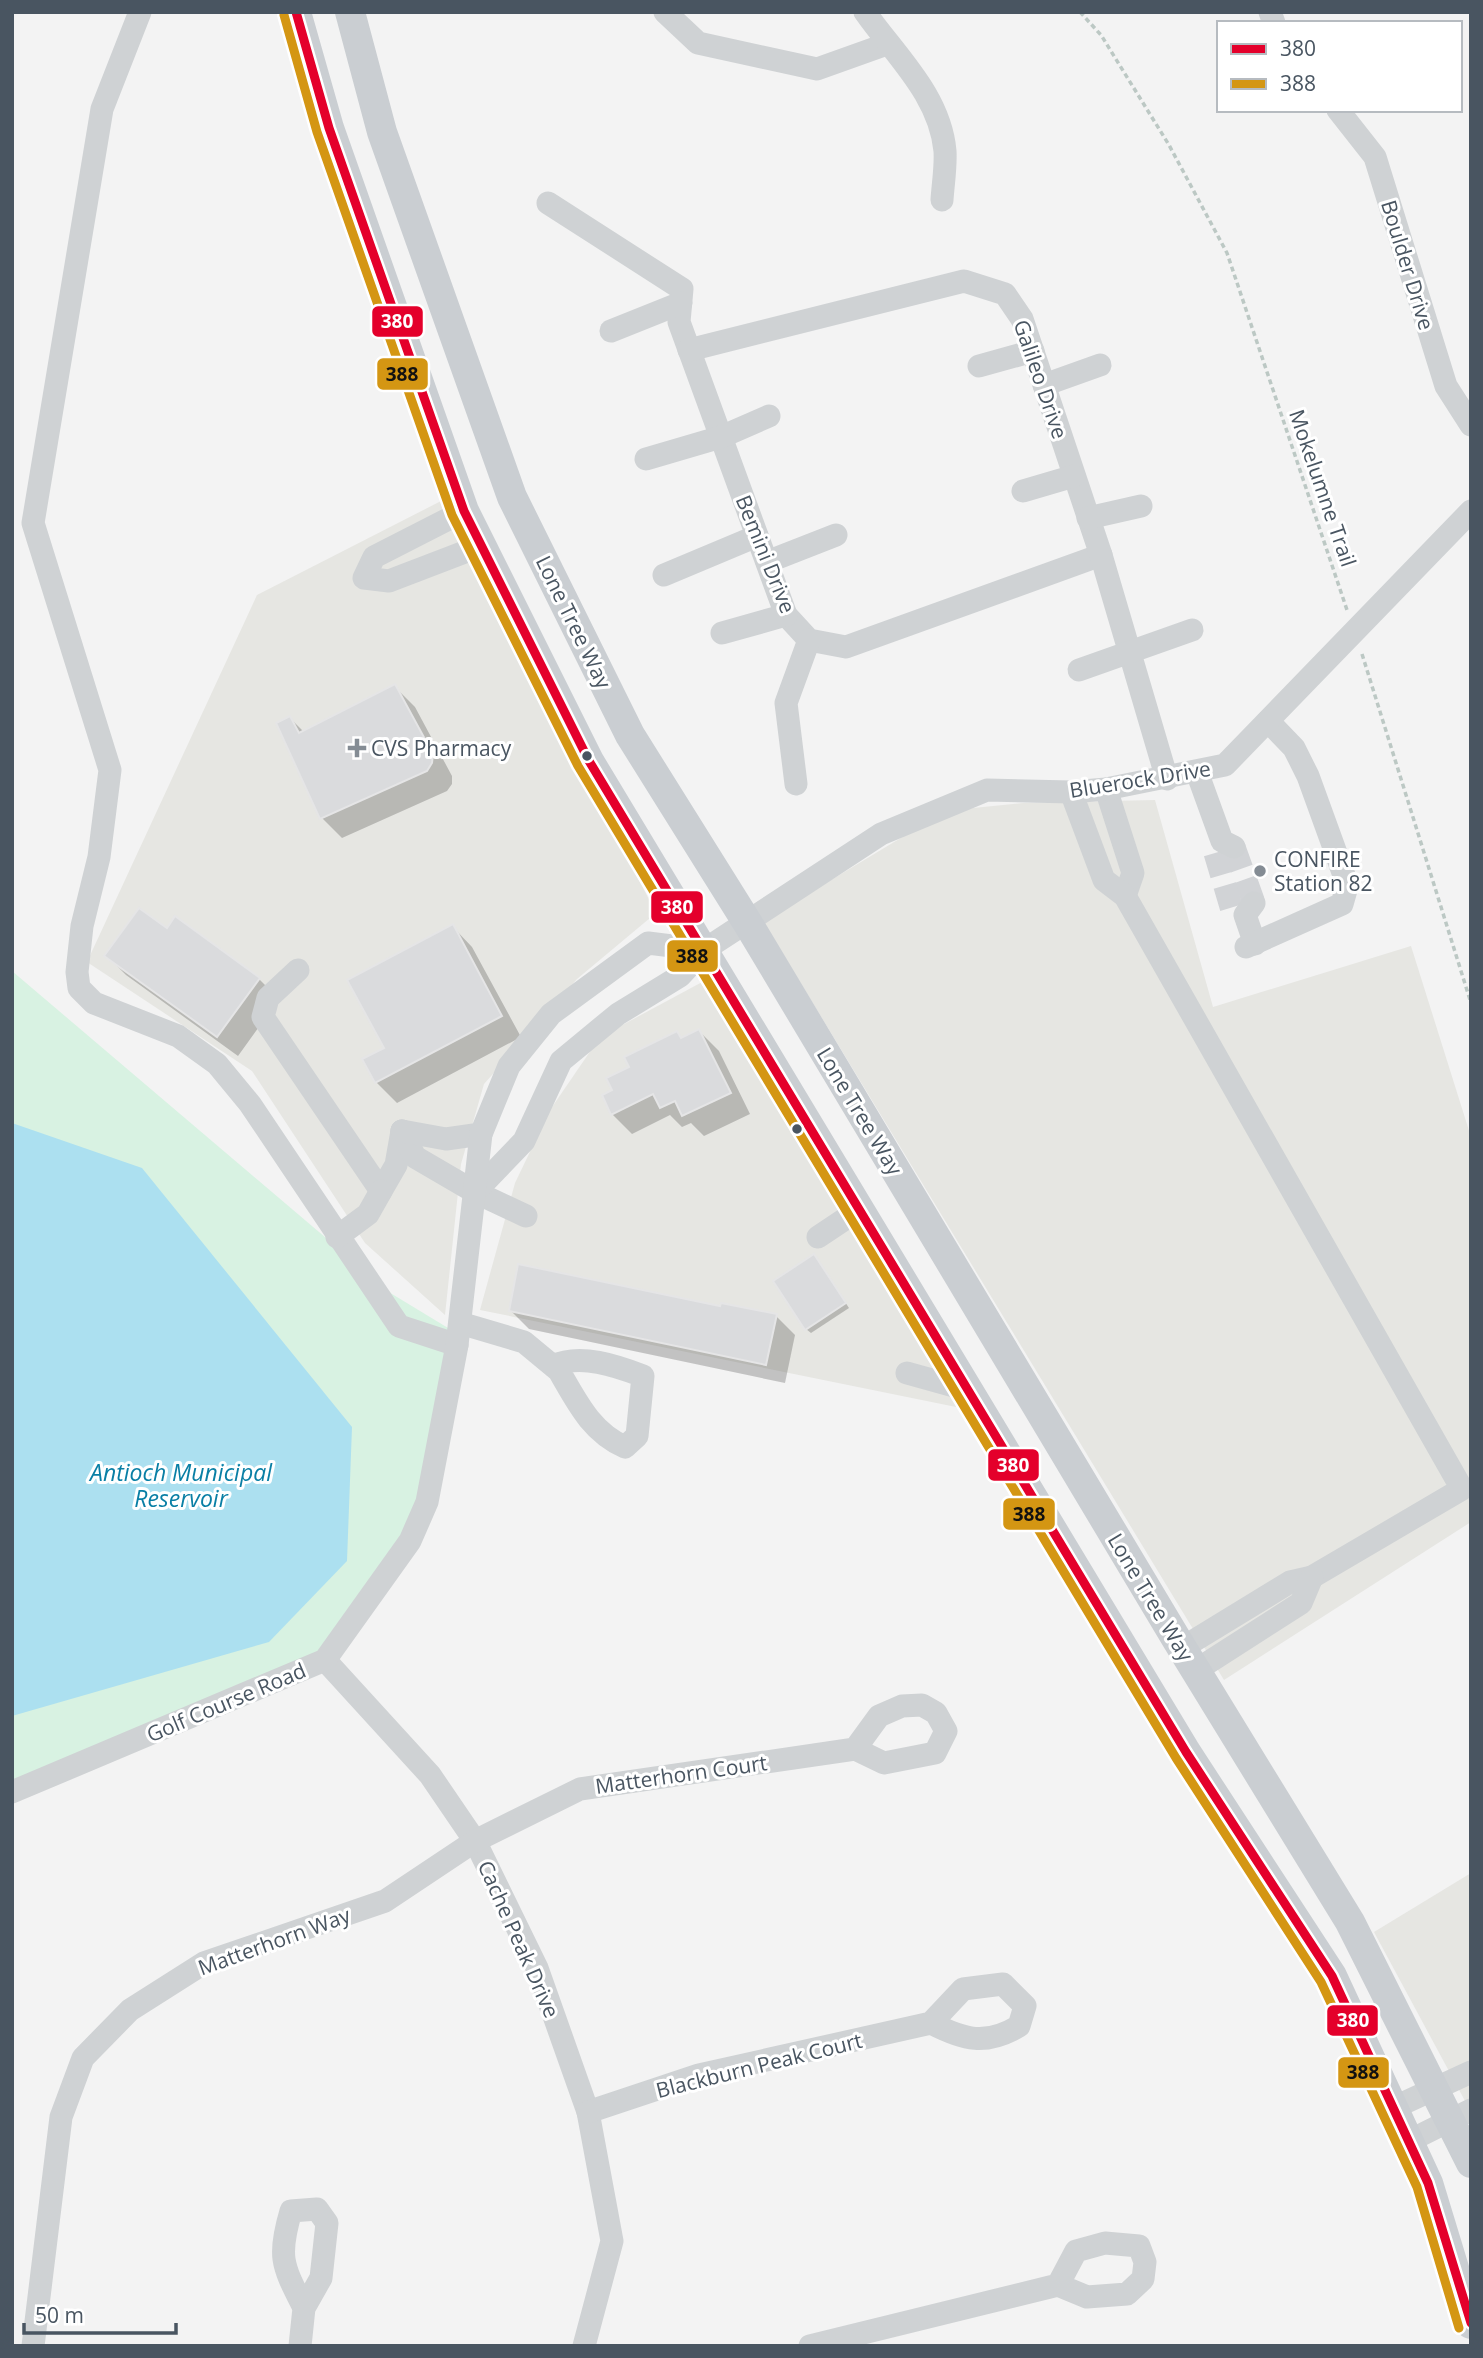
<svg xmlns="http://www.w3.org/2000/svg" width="1483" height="2358" viewBox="0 0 1483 2358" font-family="'Open Sans',sans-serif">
<rect width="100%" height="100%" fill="#f3f3f3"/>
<!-- commercial -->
<g fill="#e6e6e2">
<path d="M443 500 656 913 577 979 484 1084 461 1164 445 1315 365 1243 252 1071 87 962 257 595Z"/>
<path d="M1155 800 1213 1007 1411 946 1471 1137V1522L1224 1680 763 921 929 821 973 808 1023 803Z"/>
<path d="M704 981 961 1408 480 1310 515 1183 550 1110 600 1037Z"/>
<path d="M1471 1873V2112L1374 1932Z"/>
</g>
<!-- green -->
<path fill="#d8f2e2" d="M12 971 392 1294 458 1334 427 1502 325 1660 12 1792Z"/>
<!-- water -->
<path fill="#ace0f0" d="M12 1123 142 1168 352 1427 347 1561 269 1642 12 1716Z"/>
<!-- shadow -->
<g fill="#0003">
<path d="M395 687 415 707 452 776V784L447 791 342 838 322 818 290 718 305 733Z"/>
<path d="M175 919 259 979 279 999 238 1056 126 975 106 955 167 930Z"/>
<path d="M452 926 472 947 521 1037 397 1103 376 1082 365 1060 386 1049Z"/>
<path d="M699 1031 719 1051 750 1114 704 1136 691 1123 682 1127 670 1115 632 1134 612 1114 614 1091 631 1068 677 1033 683 1039Z"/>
<path d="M818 1261 849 1308 811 1333 806 1329Z"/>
<path d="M722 1308 776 1316 795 1335 785 1383 529 1329 510 1310Z"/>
</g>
<!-- building -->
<g fill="#dadbdd" stroke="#e5e5e6" stroke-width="2">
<path d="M395 684 433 754 432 763 427 771 320 819 276 723 290 716 299 733Z"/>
<path d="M139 908 167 928 175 916 260 978 217 1037 104 956Z"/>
<path d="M453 924 502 1016 375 1083 362 1059 384 1048 347 980Z"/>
<path d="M699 1029 731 1093 682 1116 675 1101 660 1108 653 1094 611 1115 602 1095 612 1090 606 1078 629 1067 624 1057 677 1031 681 1038Z"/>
<path d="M814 1254 846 1303 805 1330 773 1281Z"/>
<path d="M518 1264 720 1306 721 1303 777 1314 766 1365 509 1311Z"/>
</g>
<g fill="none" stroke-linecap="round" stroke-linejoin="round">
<!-- minor-tunnel -->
<g stroke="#d1d3d6" stroke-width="23" stroke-dasharray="23 11" stroke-linecap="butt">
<path d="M1234 847 1254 903"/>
<path d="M1215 853 1232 910"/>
</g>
<!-- path -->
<g stroke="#bcc8c4" stroke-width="3.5" stroke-dasharray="5 3.5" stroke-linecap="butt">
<path d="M1080 12 1101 35 1169 145 1227 253 1347 610"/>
<path d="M1362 654 1471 1003"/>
</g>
<!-- minor -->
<g stroke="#cfd2d4" stroke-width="23">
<path d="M140 12 102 109 33 523 110 770 99 857 82 926 77 972 79 988 94 1003 178 1036 217 1064 250 1104 399 1326 457 1345"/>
<path d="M665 12 698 43 817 69 887 44"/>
<path d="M865 12C895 55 940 95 945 151 946 167 943 184 942 200"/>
<path d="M1270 12 1274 23"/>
<path d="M1338 110 1375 157 1446 386 1471 425"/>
<path d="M548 203 682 289 679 322 786 615 809 640 846 647 1101 555"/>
<path d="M611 331 681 303"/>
<path d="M689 350 964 281 1005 294 1022 319 1101 555 1167 779"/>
<path d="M979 366 1033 351"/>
<path d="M1044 385 1100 365"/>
<path d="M646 459 721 437 769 416"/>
<path d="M1023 491 1074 476"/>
<path d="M464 511 374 557 364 578 389 581 483 545"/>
<path d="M1088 518 1141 506"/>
<path d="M767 562 836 535"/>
<path d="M664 575 757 536"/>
<path d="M722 633 786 615"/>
<path d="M1079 670 1192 630"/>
<path d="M1197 772 1222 841 1234 847"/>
<path d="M796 784 786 703 809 640"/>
<path d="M1106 789 1133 873 1125 896"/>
<path d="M1071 792 1104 880 1125 896 1462 1489 1312 1577 1290 1582 1182 1648"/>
<path d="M1254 903 1245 915 1255 944"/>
<path d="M1246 947 1342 904 1346 890 1345 878 1308 776 1294 748 1268 721"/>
<path d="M298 970 268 998 263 1017 381 1191 396 1165 402 1131"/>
<path d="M402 1131 415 1157 475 1192 526 1216"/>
<path d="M402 1131 446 1139 481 1134"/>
<path d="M475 1192 524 1141 561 1061 618 1014 680 976 704 950 881 834 987 790 1071 792 1106 789 1225 765 1471 511"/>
<path d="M337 1237 368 1214 381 1191"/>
<path d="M818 1237 860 1209"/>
<path d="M460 1323 524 1342 559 1371C577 1402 591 1432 625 1447L637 1436 643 1376C617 1366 580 1353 553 1366"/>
<path d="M907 1373 968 1390"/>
<path d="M325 1660 430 1775 475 1841 537 1968 588 2112 612 2241 584 2346"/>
<path d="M1195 1671 1301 1603 1312 1577"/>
<path d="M12 1792 325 1660 410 1541 427 1502 457 1345 481 1134 509 1066 551 1014 648 943 704 950"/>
<path d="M1393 2108 1471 2072"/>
<path d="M588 2112 699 2075 931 2023 963 1989 1003 1984 1025 2006 1019 2026C986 2046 964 2040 931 2023"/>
<path d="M1409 2141 1471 2110"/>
<path d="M33 2346 61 2117 83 2058 130 2010 204 1963 385 1901 475 1841 580 1789 855 1749 884 1763 935 1753 946 1731 936 1713 922 1705 902 1706 879 1716 855 1749"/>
<path d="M300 2346 304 2308 321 2278 327 2223 317 2209 291 2211C277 2258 283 2266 304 2308"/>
<path d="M810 2346 1058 2285 1087 2297 1127 2294 1143 2279 1145 2262 1139 2246 1105 2243 1076 2251 1058 2285"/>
</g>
<!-- major -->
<g stroke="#caced2" stroke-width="30">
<path d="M296 12 329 128 464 511 589 761 1186 1752 1332 1976 1428 2183 1471 2324"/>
<path d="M350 12 382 132 512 497 630 735 747 922 1177 1640 1350 1922 1471 2163"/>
</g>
<!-- bus-1 casing -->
<g stroke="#fff" stroke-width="14">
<path id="bus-1" d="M296 12 329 128 464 511 589 761 1186 1752 1332 1976 1428 2183 1471 2323"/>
</g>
<!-- bus-2 casing -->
<g stroke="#fff" stroke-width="14">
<path id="bus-2" d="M284 15 317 132 452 515 578 766 1176 1758 1321 1982 1417 2187 1459 2328"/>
</g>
<!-- bus-1 -->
<use href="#bus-1" stroke="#e4002b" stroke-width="9"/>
<!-- bus-2 -->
<use href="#bus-2" stroke="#d49613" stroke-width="9"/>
</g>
<!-- markers -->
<g fill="#848c94" stroke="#fff" stroke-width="2.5">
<path d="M353.5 737.5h7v7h7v7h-7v7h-7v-7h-7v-7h7z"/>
<circle cx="1260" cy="871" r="7"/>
</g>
<g fill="#495561" stroke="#fff" stroke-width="2.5">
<circle cx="587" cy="756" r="6"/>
<circle cx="797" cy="1129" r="6"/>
</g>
<g text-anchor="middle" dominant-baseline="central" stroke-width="6" stroke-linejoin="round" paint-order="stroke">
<!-- street labels -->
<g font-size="21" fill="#495561" stroke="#fff">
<text transform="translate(1408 265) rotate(73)">Boulder Drive</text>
<text transform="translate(1041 379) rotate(71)">Galileo Drive</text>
<text transform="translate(1323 488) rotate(71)">Mokelumne Trail</text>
<text transform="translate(766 554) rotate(68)">Bemini Drive</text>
<text transform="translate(574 622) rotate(64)">Lone Tree Way</text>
<text transform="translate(1140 779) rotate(-9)">Bluerock Drive</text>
<text transform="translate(860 1111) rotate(59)">Lone Tree Way</text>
<text transform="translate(1151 1597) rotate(59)">Lone Tree Way</text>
<text transform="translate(226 1702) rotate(-23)">Golf Course Road</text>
<text transform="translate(681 1774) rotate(-8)">Matterhorn Court</text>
<text transform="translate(519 1939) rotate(66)">Cache Peak Drive</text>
<text transform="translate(274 1941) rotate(-20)">Matterhorn Way</text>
<text transform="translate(759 2065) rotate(-14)">Blackburn Peak Court</text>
</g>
<!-- poi labels -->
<g font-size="21" fill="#495561" stroke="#fff" text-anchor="start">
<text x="371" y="748">CVS Pharmacy</text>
<text x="1274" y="859">CONFIRE<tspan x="1274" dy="24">Station 82</tspan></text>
</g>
<!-- water labels -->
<g font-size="23" font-style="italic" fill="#097fa5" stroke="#fff">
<text x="181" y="1472">Antioch Municipal<tspan x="181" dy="26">Reservoir</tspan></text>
</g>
</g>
<g stroke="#fff" stroke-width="2.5">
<rect x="371" y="305" width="53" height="33" rx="7" fill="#e4002b"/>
<rect x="376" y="357" width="53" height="34" rx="7" fill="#d49613"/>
<rect x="650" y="890" width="54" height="34" rx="7" fill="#e4002b"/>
<rect x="666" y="939" width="53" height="34" rx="7" fill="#d49613"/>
<rect x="987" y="1448" width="53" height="34" rx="7" fill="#e4002b"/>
<rect x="1002" y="1497" width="54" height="34" rx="7" fill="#d49613"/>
<rect x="1326" y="2004" width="53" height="33" rx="7" fill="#e4002b"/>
<rect x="1337" y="2056" width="53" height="33" rx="7" fill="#d49613"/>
</g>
<g font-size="19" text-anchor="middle" font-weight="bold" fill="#fff">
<text x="397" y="328">380</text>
<text x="677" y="914">380</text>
<text x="1013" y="1472">380</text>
<text x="1353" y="2027">380</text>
</g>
<g font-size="19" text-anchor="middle" font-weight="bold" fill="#111">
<text x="402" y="381">388</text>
<text x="692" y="963">388</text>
<text x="1029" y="1521">388</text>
<text x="1363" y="2079">388</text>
</g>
<!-- border -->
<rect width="1483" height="2358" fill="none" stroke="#495561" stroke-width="28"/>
<!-- legend -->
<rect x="1217" y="21" width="245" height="91" fill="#ffffff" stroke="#b6bbc0" stroke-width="2"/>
<rect x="1231" y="44" width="35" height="10" fill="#e4002b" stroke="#b6bbc0" stroke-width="2"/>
<text x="1280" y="56" font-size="21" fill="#495561">380</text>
<rect x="1231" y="79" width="35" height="10" fill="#d49613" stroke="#b6bbc0" stroke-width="2"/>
<text x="1280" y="91" font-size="21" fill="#495561">388</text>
<!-- scale -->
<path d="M24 2323v10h152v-10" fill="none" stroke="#495561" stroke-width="3.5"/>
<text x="35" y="2323" font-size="21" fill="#495561" stroke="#ffffff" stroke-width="5" paint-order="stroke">50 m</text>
</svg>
